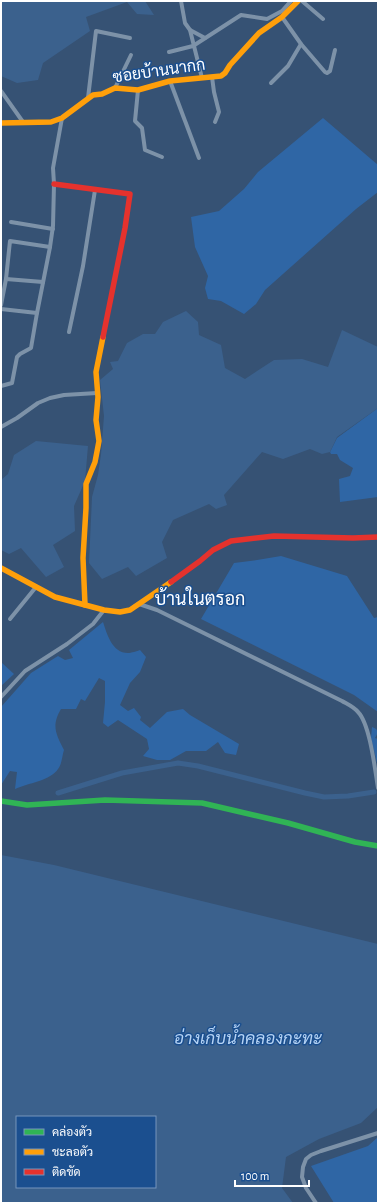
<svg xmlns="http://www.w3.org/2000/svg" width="379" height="1204" viewBox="0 0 379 1204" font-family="'Alegreya Sans',Sarabun,sans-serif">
<rect width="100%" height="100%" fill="#365274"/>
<!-- green -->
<g fill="#2f66a5">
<path d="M323 118 378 165V192L356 209 265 290 256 304 244 314 221 301 208 299 205 288 208 276 195 247 191 217 219 211 244 189 258 172Z"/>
<path d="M378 408V497L340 502 339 479 350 476 353 468 340 460 337 454H331L330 452 337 438Z"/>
<path d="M281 556 347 576 374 618 378 617V712L354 695 201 619 234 563 257 560Z"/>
<path d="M103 622C107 634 112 653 128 653 131 653 137 651 140 650L146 657 140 672 130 683 120 705 128 711 134 708 141 717 140 720 150 728 167 712 183 709 190 715 239 744 236 755 225 753 218 742 206 751H186L170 760H157L143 756 149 749 147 739 118 720 108 727 103 723 105 702V681L99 678 85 701 81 699 76 709H61C51 726 56 734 64 750 62 756 62 764 58 769 50 781 28 783 15 789L17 772 10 771 1 785V707L31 673 58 656 65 660 73 658 69 650Z"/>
<path d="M1 662 14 674 1 686Z"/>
<path d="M372 727C378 729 379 732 375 738L378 739V767L371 738Z"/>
<path d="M378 1137V1203H334L311 1166 368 1146Z"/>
</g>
<!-- water -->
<g fill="#3b618d" fill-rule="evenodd">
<path d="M1 1H145L154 15 137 14 127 2 86 17 90 31 43 63 38 80 17 83 1 76Z"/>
<path d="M186 311 198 322 199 335 221 345 225 368 245 379 274 360 302 359 328 367 342 330 378 347V408L337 437 330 452 322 454 310 449 283 459 262 452 224 495 227 505 216 509 209 504 173 520 162 542 167 558 136 576 128 567 102 579 89 563 92 497 98 475 101 454 104 416 100 380 113 369 110 362 118 361 127 343 143 334H155L163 322Z"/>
<path d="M36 441 88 446 85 481 74 506 75 531 53 545 64 567 46 577 21 548 9 554 1 550V480L8 474 14 455Z"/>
<path d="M1 855 54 865 378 944V1107L361 1123 319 1139 286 1157 282 1188 293 1203H1ZM17 1117H155V1187H17Z"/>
</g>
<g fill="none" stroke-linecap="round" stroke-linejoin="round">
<!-- canal -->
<path stroke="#3b618d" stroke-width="5" d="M58 793 122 773 178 763 198 766 305 793 324 797 348 796 374 792"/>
<!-- street -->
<g stroke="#7d92a8" stroke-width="4">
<path d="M181 1 185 23 190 30 202 78"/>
<path d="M302 1 323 19"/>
<path d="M282 17 301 44 325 72 327 73 330 71 335 50"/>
<path d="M190 30 205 38"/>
<path d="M169 52 193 46 241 15 267 19 282 11 291 1"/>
<path d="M212 77 214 92 219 112 215 122"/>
<path d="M170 81 199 158"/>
<path d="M271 83 288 66 301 44"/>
<path d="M115 88 131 55"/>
<path d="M138 90 135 121 142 128 145 150 162 157"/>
<path d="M1 91 23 122"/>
<path d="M88 98 96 31 130 38"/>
<path d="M11 222 53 229"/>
<path d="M6 279 43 282"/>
<path d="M1 305 6 279 10 241 50 247"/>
<path d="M1 309 37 313"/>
<path d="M69 332 83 266 95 190"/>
<path d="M1 386 12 383 17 357 20 354 31 348 37 313 50 247 53 226 54 184 53 168 62 118"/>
<path d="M1 427 17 418 38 403 50 398 64 395 97 393"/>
<path d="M139 604 157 610 342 701C347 704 354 707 358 712 370 724 375 770 378 788"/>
<path d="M10 619 36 587"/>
<path d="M1 697 25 671 67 644 93 624 104 610"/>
<path d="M316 1203 306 1188 302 1177 303 1167 306 1159 311 1155 321 1151 378 1133"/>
</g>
<!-- fast -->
<path stroke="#30b455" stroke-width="5.5" d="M1 801 27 805 105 800 202 803 288 823 355 842 378 846"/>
<!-- slow -->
<g stroke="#ff9f0a" stroke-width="5.5">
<path d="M1 123 51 122 62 118 93 95 102 94 115 88 138 90 170 81 221 76 225 73 230 65 259 33 282 17 298 1"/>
<path d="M1 568 55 597 104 610 120 612 130 610 171 582"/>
<path d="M85 605 83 558 86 508V484L95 462 99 441 96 420 98 397 96 372 103 337"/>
</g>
<!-- jam -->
<g stroke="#e5322d" stroke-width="5.5">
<path d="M54 184 130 194 125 228 103 337"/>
<path d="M171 582 200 561 213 550 231 541 274 536 353 538 378 537"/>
</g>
</g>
<g text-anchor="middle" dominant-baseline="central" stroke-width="3" stroke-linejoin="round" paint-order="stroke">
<!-- street labels -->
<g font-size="16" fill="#fff" stroke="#1b4f8f">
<text transform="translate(159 71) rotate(-8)">ซอยบ้านนากก</text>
</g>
<!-- water labels -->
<g font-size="17" font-style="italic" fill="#b5d3f5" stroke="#1b4f8f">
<text x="248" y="1038">อ่างเก็บน้ำคลองกะทะ</text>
</g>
<!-- quarter labels -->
<g font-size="18" fill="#fff" stroke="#1b4f8f">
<text x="200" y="600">บ้านในตรอก</text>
</g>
</g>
<!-- border -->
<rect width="379" height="1204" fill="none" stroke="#ffffff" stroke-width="4"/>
<!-- legend -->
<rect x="16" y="1116" width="140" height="72" fill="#1b4f8f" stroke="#7695bc"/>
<rect x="24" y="1129" width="20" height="6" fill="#30b455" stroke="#7695bc"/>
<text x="52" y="1136" font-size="12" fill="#ffffff">คล่องตัว</text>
<rect x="24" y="1149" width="20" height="6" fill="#ff9f0a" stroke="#7695bc"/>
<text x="52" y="1156" font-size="12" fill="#ffffff">ชะลอตัว</text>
<rect x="24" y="1169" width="20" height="6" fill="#e5322d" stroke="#7695bc"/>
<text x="52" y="1176" font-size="12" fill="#ffffff">ติดขัด</text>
<!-- scale -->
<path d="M235 1180v6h74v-6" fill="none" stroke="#ffffff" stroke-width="2"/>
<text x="241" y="1180" font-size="12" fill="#ffffff" stroke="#1b4f8f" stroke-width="3" paint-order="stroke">100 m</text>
</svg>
